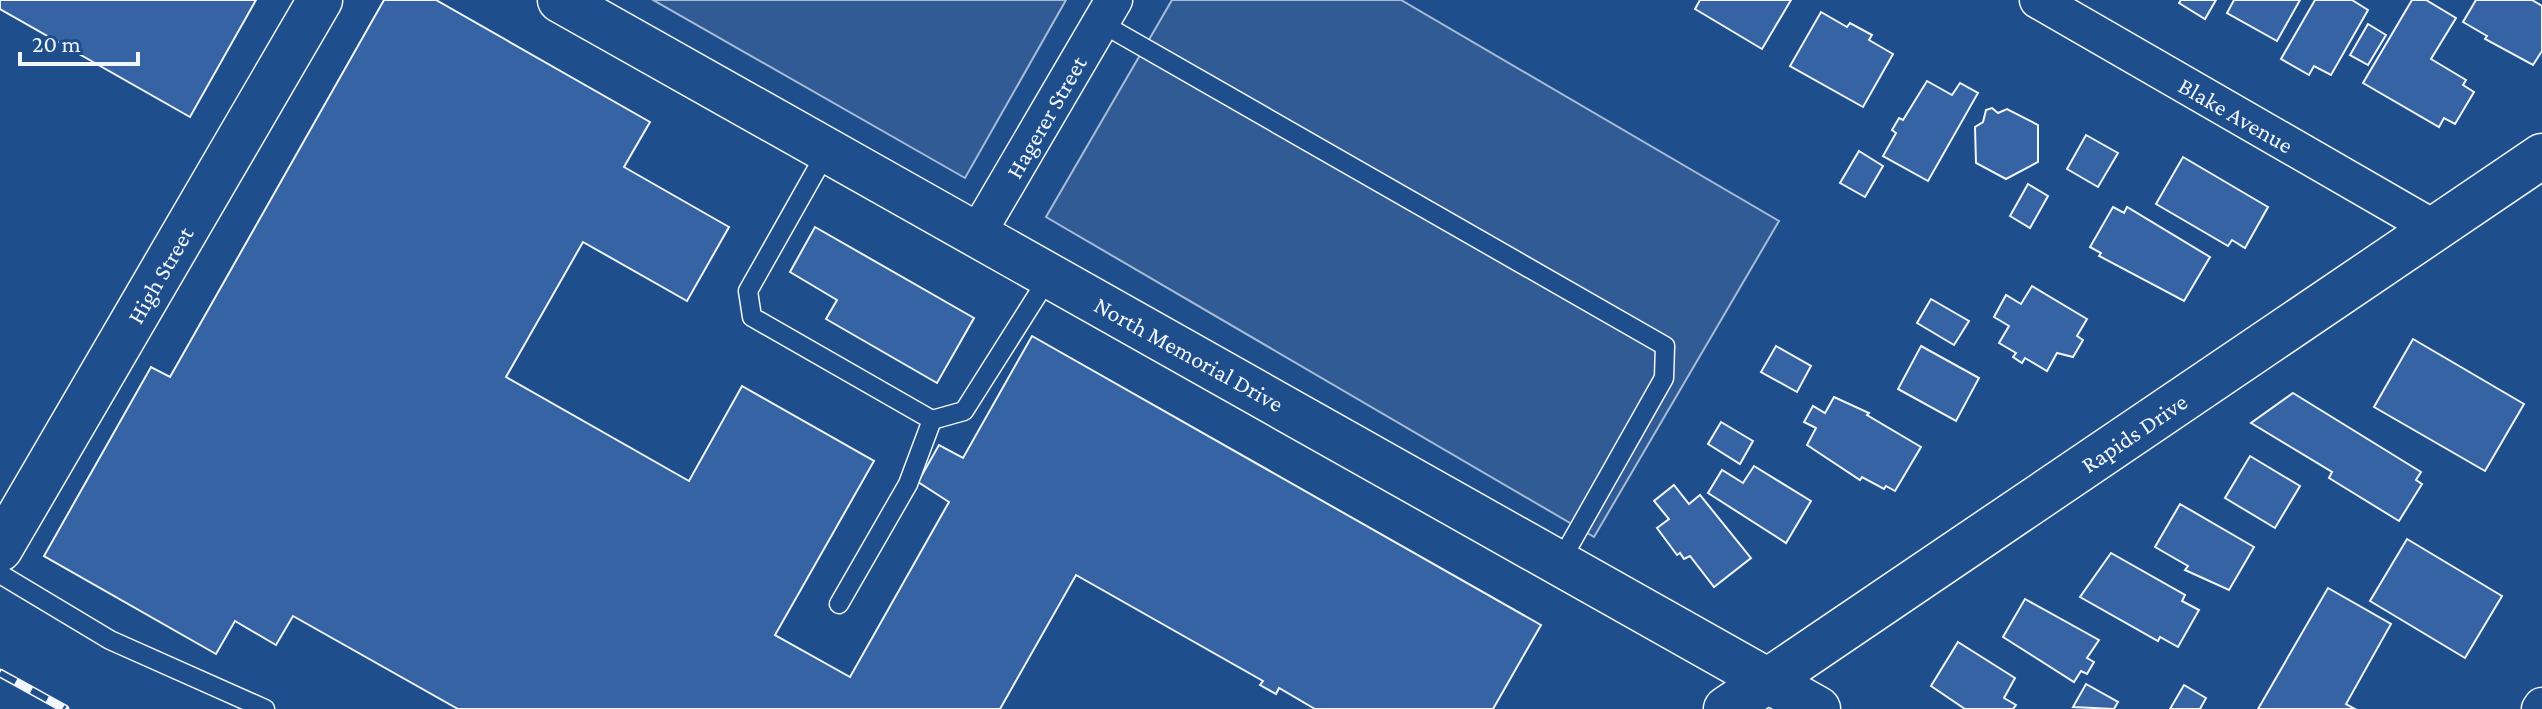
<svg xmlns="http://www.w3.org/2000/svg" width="2542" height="709" viewBox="0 0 2542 709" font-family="'Crimson Pro',serif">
<rect width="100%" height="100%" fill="#1f4e8c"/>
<!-- parking -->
<g fill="#305b95" stroke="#a8bbd7" stroke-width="2">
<path d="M653 0H1066L965 178Z"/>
<path d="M1172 0H1401L1779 221 1594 537 1046 217Z"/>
</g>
<!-- building -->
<g fill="#3563a3" stroke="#f2f6ff" stroke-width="2">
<path d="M0 0H256L190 117 0 9Z"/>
<path d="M384 0H436L650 122 624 167 729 227 687 301 583 242 506 377 689 481 742 386 874 461 775 635 850 677 949 502 918 482 939 445 963 458 1032 336 1541 625 1493 709H1315L1279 688 1276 694 1260 685 1263 681 1076 575 1000 709H458L293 616 276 645 235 621 216 654 44 556 151 367 170 377Z"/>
<path d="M1700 0H1791L1762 49 1695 9Z"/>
<path d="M2181 0H2216L2205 19 2179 3Z"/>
<path d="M2234 0H2300L2277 41 2227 13Z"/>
<path d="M2315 0H2352L2368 10 2331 75 2314 66 2309 75 2281 59Z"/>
<path d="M2412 0H2426L2456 18 2431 59 2466 80 2463 85 2474 92 2455 124 2444 118 2439 127 2363 83Z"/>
<path d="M2476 0H2532L2542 6V51L2533 65 2485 39 2487 36 2463 22Z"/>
<path d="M1821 12 1847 27 1850 23 1872 35 1869 40 1893 54 1863 107 1790 66Z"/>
<path d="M2368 24 2386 35 2368 65 2350 55Z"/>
<path d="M1927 81 1952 95 1960 83 1978 93 1928 181 1883 156 1896 133 1892 130 1899 118 1903 120Z"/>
<path d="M1992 108 1998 113 2007 109 2038 125V162L2006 179 1976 163 1975 127 1983 122 1986 110Z"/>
<path d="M2086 135 2118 153 2098 187 2067 169Z"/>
<path d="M1859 151 1883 166 1865 197 1840 183Z"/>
<path d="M2183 157 2268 207 2245 248 2232 240 2228 246 2156 204Z"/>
<path d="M2028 184 2048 196 2030 228 2010 216Z"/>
<path d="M2113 207 2124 213 2127 207 2210 257 2184 301 2099 256 2101 253 2090 247Z"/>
<path d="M815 227 974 318 937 383 826 319 837 300 790 272Z"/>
<path d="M2032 286 2087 319 2077 336 2083 340 2073 357 2057 353 2047 371 2025 358 2022 363 2013 357 2016 353 1999 343 2009 326 1994 317 2006 295 2021 304Z"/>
<path d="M1931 299 1969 321 1954 345 1917 323Z"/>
<path d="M2413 339 2524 404 2485 471 2374 407Z"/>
<path d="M1776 346 1811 366 1797 392 1761 372Z"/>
<path d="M1921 346 1979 378 1956 421 1898 389Z"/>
<path d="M2293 393 2421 472 2416 480 2422 484 2399 521 2329 478 2332 472 2251 423Z"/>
<path d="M1834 397 1869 413 1867 415 1921 447 1895 491 1886 486 1884 489 1862 477 1860 480 1807 445 1816 428 1804 422 1813 406 1825 413Z"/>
<path d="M1721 422 1753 441 1740 464 1708 444Z"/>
<path d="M2250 456 2300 486 2275 528 2225 498Z"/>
<path d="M1754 466 1811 501 1786 543 1708 493 1722 470 1743 483Z"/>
<path d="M1674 485 1689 504 1700 495 1751 558 1714 587 1690 556 1684 559 1680 553 1677 555 1657 528 1669 519 1654 501Z"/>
<path d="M2180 504 2254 547 2229 590 2185 570 2188 566 2155 547Z"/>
<path d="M2407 539 2502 596 2465 658 2370 601Z"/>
<path d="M2111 553 2185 595 2182 601 2199 610 2178 647 2160 637 2158 641 2080 597Z"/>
<path d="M2328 588 2391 624 2346 704 2355 709H2258Z"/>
<path d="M2025 599 2099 640 2087 658 2094 662 2087 674 2081 671 2074 682 2003 637Z"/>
<path d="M1958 642 2015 678 2004 698 2016 705 2013 709H1965L1931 686Z"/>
<path d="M2086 684 2118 702 2114 709 2073 707Z"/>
<path d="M2184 685 2206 698 2200 709H2170Z"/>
</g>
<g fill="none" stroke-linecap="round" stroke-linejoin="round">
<!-- lane casing -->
<g stroke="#f2f6ff" stroke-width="21">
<g id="lane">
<path d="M1101 23 1665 346 1664 378 1560 562"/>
<path d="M827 151 748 291 752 317 932 420 964 411 1050 275"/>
<path d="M0 574 110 640 265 709"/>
<path d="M839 604 908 484 932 420"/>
</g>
</g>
<!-- street casing -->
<g stroke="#f2f6ff" stroke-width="39">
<g id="street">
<path d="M2038 0 2435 229"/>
<path d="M977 234 1114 0"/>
<path d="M2540 709 2542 706"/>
</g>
</g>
<!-- secondary casing -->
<g stroke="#f2f6ff" stroke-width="47">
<g id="secondary">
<path d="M560 0 1818 709"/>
<path d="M0 549 320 0"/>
<path d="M1726 709 2542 156"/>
</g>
</g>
<!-- lane -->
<use href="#lane" stroke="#1f4e8c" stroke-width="18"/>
<!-- street -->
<use href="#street" stroke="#1f4e8c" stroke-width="36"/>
<!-- secondary -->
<use href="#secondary" stroke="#1f4e8c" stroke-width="44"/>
<!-- rail casing -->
<g stroke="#f2f6ff" stroke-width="9">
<path id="rail" d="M0 673 65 709"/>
</g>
<!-- rail -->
<use href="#rail" stroke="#1f4e8c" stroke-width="6" stroke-dasharray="18" stroke-linecap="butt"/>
</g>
<g text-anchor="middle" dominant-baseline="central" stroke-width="6" stroke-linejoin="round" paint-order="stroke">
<!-- street labels -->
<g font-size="24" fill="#f2f6ff" stroke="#1f4e8c">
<text transform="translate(2236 115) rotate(30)">Blake Avenue</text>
<text transform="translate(1046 117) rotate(-60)">Hagerer Street</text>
<text transform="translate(160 275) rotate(-60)">High Street</text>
<text transform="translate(1189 354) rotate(29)">North Memorial Drive</text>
<text transform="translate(2134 433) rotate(-34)">Rapids Drive</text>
</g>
</g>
<!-- scale -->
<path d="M20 52v12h118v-12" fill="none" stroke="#f2f6ff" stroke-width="4"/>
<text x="32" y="52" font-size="24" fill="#f2f6ff" stroke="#1f4e8c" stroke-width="6" paint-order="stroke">20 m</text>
</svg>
